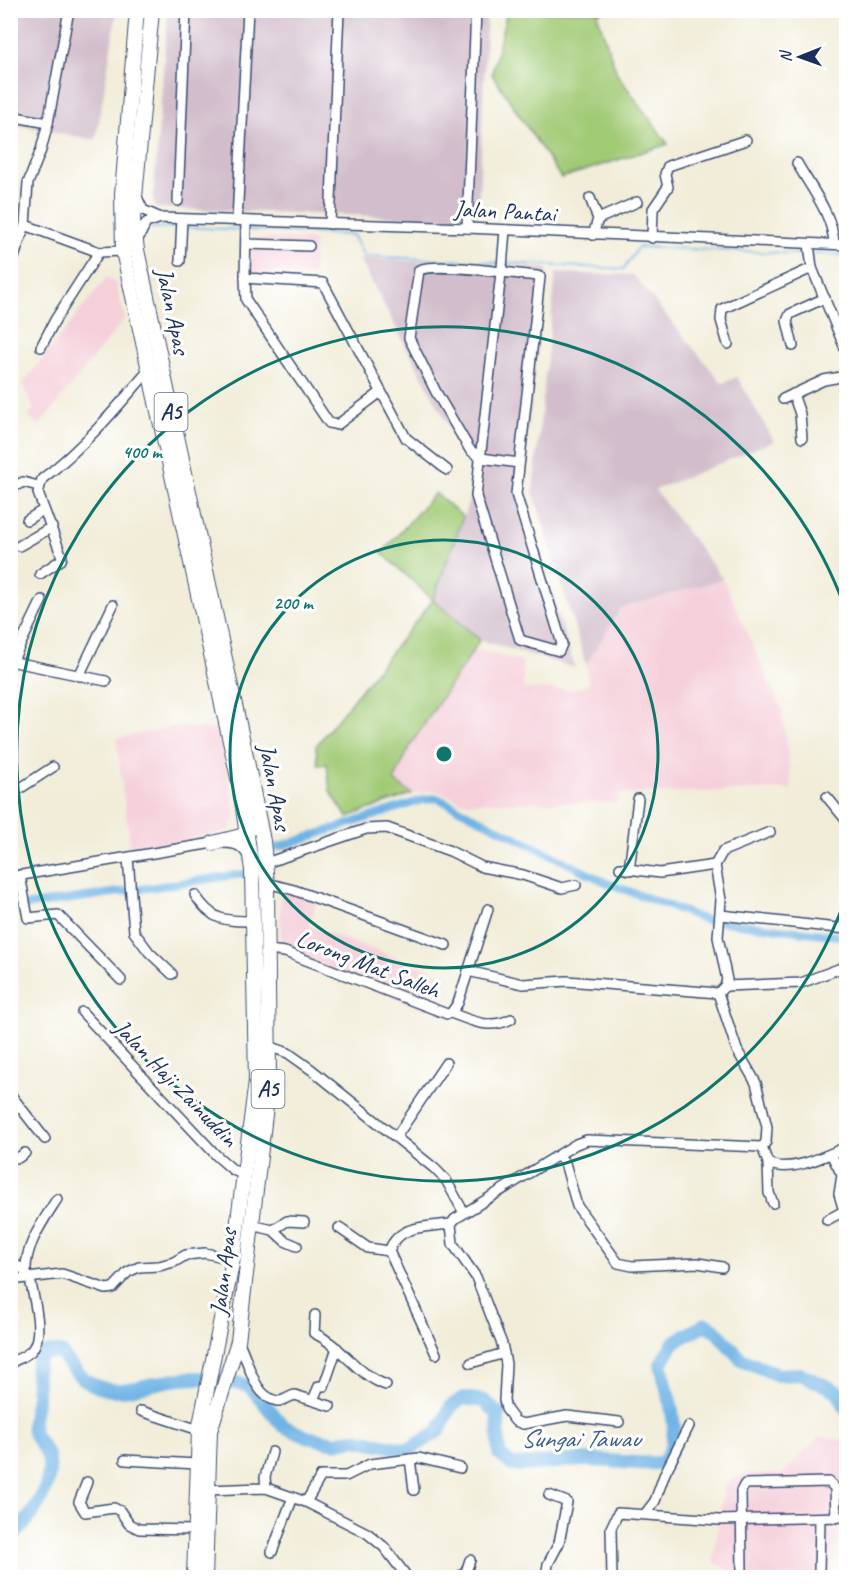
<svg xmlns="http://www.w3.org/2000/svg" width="857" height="1588" viewBox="0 0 857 1588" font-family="Caveat,sans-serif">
<rect width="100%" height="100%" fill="#fff"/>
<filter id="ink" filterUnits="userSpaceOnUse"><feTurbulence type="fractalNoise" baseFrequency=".0167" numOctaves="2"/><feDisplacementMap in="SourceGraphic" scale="12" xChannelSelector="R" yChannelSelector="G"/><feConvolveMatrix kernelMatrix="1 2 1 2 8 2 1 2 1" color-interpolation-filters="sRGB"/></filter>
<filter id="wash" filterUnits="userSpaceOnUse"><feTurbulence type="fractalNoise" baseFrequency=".008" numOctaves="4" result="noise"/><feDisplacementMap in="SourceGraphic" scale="24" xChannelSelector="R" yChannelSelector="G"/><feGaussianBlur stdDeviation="1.35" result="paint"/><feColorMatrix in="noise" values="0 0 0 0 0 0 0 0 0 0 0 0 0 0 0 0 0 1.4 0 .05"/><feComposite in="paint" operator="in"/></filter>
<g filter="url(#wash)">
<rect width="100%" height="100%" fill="#f1edd9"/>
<!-- built -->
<g fill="#f5cfda">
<path d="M252 238 315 240 313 275 251 273Z"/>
<path d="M107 277 116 284 125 318 39 426 28 417 34 409 22 385Z"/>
<path d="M723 579 782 710 792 789 618 794 617 803 462 802 436 790 412 794 394 781 410 746 474 649 523 662V689L571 690 589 684 586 665 621 608Z"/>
<path d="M172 727 219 729 235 812 234 821 228 831 131 851 116 739Z"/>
<path d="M280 888 317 902 309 926 440 974 426 1010 281 954Z"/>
<path d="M820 1436 846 1441V1507L830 1577H736L713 1561 724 1486 743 1474H782Z"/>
</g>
<!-- industrial -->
<g fill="#d1bdcb">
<path d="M10 11H117L96 140 11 124Z"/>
<path d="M168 11H487L478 220 155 208 153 197Z"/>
<path d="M359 258 547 269 520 495 575 668 480 640 433 600 477 479Z"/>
<path d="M556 273 633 275 722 383 737 377 774 441 655 490 723 579 621 608 586 665 533 491Z"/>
</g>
<!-- green -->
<g fill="#a1ca75" stroke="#5e7c6a" stroke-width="1.5">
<path d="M507 11H603L597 14 617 74 668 144 561 178 492 74Z"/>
<path d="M435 493 463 517 433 600 480 640 410 746 394 781 412 794 347 817 330 791 327 764 318 765 316 746 433 600 382 553Z"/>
</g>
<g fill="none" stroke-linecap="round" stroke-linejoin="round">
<!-- stream -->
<g stroke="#70b3e5" stroke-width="2">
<path d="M184 227 244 230"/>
<path d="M151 228 179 227"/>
<path d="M250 230 353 235 364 256 501 263"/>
<path d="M812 254 846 255"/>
<path d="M506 263 624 269 638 247 806 254"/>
</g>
<!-- canal -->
<g stroke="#70b3e5" stroke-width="8">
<path d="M278 847 422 800 437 798 607 883 706 920 846 937"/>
<path d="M10 908 243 874"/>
</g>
<!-- river -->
<path stroke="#70b3e5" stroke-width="14" d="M10 1539C29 1521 52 1490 49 1462 48 1449 35 1441 33 1429 31 1420 36 1406 37 1397 38 1377 28 1344 62 1354 106 1419 140 1376 200 1378 216 1378 234 1383 250 1386L283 1426 307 1437 335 1443 354 1439 408 1450 439 1431 451 1406 463 1398 484 1401 498 1414 499 1454 512 1465C537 1465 562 1460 587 1460 613 1460 637 1465 662 1463 686 1438 667 1395 661 1364L674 1342 706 1324 714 1329 741 1359 778 1375 800 1374 837 1391 846 1408"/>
</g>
</g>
<g filter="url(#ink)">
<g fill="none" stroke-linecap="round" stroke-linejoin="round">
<!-- minor casing -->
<g stroke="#3b4c70" stroke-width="12">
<g id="minor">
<path d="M69 10 48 123 41 150 28 183 25 225 99 252 123 251"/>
<path d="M10 116 48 123"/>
<path d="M797 163C811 188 833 215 834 244"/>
<path d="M136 195 143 210 161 218"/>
<path d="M590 198 598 219 593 235"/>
<path d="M178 201 186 10"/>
<path d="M598 219 637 202"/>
<path d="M237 220 248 10"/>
<path d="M246 221 245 278 323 283 406 438 447 470"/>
<path d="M330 224 339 10"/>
<path d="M467 228 476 10"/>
<path d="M505 230 502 268 501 273 476 496 520 640 559 651 562 644 516 494 540 277 537 276C514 274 437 262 419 270L409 338 436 392 470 450 481 458 519 463"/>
<path d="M652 238 653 209 668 187 665 174 668 166 746 140"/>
<path d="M138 239 146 223 161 218 467 228 846 245"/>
<path d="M246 244 309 246"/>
<path d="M809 244 812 268 846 351"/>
<path d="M180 261 182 219"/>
<path d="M10 269 25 225"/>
<path d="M245 278 246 300 329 423 337 425 381 392"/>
<path d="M728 344 721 320 722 309 812 268"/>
<path d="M793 346 787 321 790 314 825 298"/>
<path d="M41 347 55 320 99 252"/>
<path d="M793 394 800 414 802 438"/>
<path d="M783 399 824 380 846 376"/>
<path d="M10 489 23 482 38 486"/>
<path d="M27 520 43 510"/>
<path d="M19 546 52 527"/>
<path d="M40 574 61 560 62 557 38 493 42 479C83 448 116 409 149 370"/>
<path d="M10 661 106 681"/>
<path d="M12 662 42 600"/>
<path d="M79 676 113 605"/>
<path d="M10 795 53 767"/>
<path d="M827 797 846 820"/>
<path d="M128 858 134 932 149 952 172 974"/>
<path d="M266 863 366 829 387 828 450 851 482 867 523 875 562 888 576 885"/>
<path d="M620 868 660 873 715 865 723 851 770 832"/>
<path d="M629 870 638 799"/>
<path d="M20 875 28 918 58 915 121 980"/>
<path d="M10 877 213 843C229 843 240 841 248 856"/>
<path d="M267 883 294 890 446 945"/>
<path d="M195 895C212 921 224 921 253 921"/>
<path d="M721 915 846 929"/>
<path d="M843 928 846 915"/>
<path d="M268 950 285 952 447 1014 451 1013 458 1003 488 909"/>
<path d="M468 971 523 984 567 981 718 993 725 986 727 980 718 937 721 900 715 865"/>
<path d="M725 986 801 983 841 968"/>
<path d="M718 993 737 1050 756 1083 767 1127 766 1142 762 1147"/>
<path d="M82 1012 217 1156 233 1170 245 1175"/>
<path d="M451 1013C472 1021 490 1030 511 1019"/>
<path d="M271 1047 288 1053 312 1070 434 1168 446 1180 464 1213"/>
<path d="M10 1094 45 1139"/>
<path d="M396 1137 446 1063"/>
<path d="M762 1147 768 1163C790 1174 825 1156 846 1147"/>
<path d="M559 1156 565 1163 577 1206 618 1263 632 1266 698 1263 722 1267"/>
<path d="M10 1157 18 1158 25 1153"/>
<path d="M768 1163 769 1193 773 1203"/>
<path d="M827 1220 844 1211 839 1194 842 1175 831 1154"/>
<path d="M251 1225 273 1230 285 1241 297 1246"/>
<path d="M339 1228 368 1248 389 1251"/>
<path d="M273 1230 287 1221 304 1222"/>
<path d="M10 1262 25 1270"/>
<path d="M27 1278C21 1251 43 1221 57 1199"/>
<path d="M10 1280 62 1274 106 1289 113 1288 128 1272 139 1267 159 1266 174 1262 186 1255 205 1253 233 1259"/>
<path d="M315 1315 314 1333C342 1346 357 1375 386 1385"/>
<path d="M238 1341C249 1359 252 1396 277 1401 283 1402 289 1396 295 1395L330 1406"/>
<path d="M436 1354 389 1251C399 1224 427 1227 451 1224"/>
<path d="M10 1363C17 1359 27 1356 32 1350 45 1333 33 1298 30 1278"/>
<path d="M471 1363 504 1353"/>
<path d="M313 1400 319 1386H324L337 1348"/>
<path d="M141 1411 199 1430"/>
<path d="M619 1422 567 1416 523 1424 515 1421 506 1409 504 1400 506 1364 502 1344 476 1277 453 1244 451 1224 455 1219 576 1144 587 1140 762 1147"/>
<path d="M410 1459 414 1490"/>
<path d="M125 1460 197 1464"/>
<path d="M87 1482 79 1502 85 1512 114 1508 120 1511 129 1524 139 1529 195 1530"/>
<path d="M266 1488 265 1477 272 1452"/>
<path d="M207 1490 266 1488 306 1502 367 1533 384 1547 408 1578"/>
<path d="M306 1502 321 1476H346L370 1464 419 1458 460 1468"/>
<path d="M645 1514 655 1501 665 1473 689 1426"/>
<path d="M272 1552 293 1497"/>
<path d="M457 1578 466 1572 470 1560"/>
<path d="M546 1578 548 1564 559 1543 567 1502 549 1495"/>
<path d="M612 1578 611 1528 618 1513 719 1520 842 1517"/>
<path d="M745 1578 742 1571 741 1491 745 1484 829 1482 835 1488 836 1518"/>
<path d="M816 1578 819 1572 820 1518"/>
</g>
</g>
<!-- highway casing -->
<g stroke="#3b4c70" stroke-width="16">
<g id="highway">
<path d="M137 10 122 194 123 251 240 787 252 870 256 1081 233 1259 199 1430 194 1578"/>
<path d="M152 10 133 219 137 250 247 761 263 841 267 883 269 1081 238 1341 210 1431 205 1578"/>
<path d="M213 843 241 836 252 827"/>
</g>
</g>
<!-- minor -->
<use href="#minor" stroke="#fff" stroke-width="9"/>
<!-- highway -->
<use href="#highway" stroke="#fff" stroke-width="14"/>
</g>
</g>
<!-- distance rings -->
<g fill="none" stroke="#0f766e" stroke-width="3">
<circle cx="444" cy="754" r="214"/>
<path d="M845 900A427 427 0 1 1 845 608"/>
</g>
<g text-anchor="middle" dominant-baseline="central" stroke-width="6" stroke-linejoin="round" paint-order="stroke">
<!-- shield labels -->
<g fill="#fff" stroke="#5f6d8e" stroke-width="1.5">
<rect x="154.5" y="393" width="33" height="38" rx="4.5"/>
<rect x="251.5" y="1070" width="33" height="38" rx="4.5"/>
</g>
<g font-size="22" font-weight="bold" fill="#1b2f5e">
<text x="171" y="412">A5</text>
<text x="268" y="1089">A5</text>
</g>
<!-- street labels -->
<g font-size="24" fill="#1b2f5e" stroke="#fff">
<text transform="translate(505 211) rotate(3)">Jalan Pantai</text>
<text transform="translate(173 311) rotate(78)">Jalan Apas</text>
<text transform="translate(275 787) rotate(79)">Jalan Apas</text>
<text transform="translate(368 964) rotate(21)">Lorong Mat Salleh</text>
<text transform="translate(176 1083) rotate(46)">Jalan Haji Zainuddin</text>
<text transform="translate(223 1272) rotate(-83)">Jalan Apas</text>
</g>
<!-- water labels -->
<g font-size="26" font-style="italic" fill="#395d8d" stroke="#fff">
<text x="580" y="1438">Sungai Tawau</text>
</g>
</g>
<circle cx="444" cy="754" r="9" fill="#0f766e" stroke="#fff" stroke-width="3"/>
<g font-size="18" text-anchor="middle" font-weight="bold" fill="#0f766e" stroke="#fff" stroke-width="6" stroke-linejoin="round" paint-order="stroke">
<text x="142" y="458">400 m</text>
<text x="293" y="609">200 m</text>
</g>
<!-- margin -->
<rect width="857" height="1588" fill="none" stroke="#fff" stroke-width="36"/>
<!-- north arrow -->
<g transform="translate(800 57) rotate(269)" stroke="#ffffff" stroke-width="4.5" paint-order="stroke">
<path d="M0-4.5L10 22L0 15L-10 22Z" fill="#1b2f5e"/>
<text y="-9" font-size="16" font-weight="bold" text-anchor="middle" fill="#1b2f5e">N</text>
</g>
</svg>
